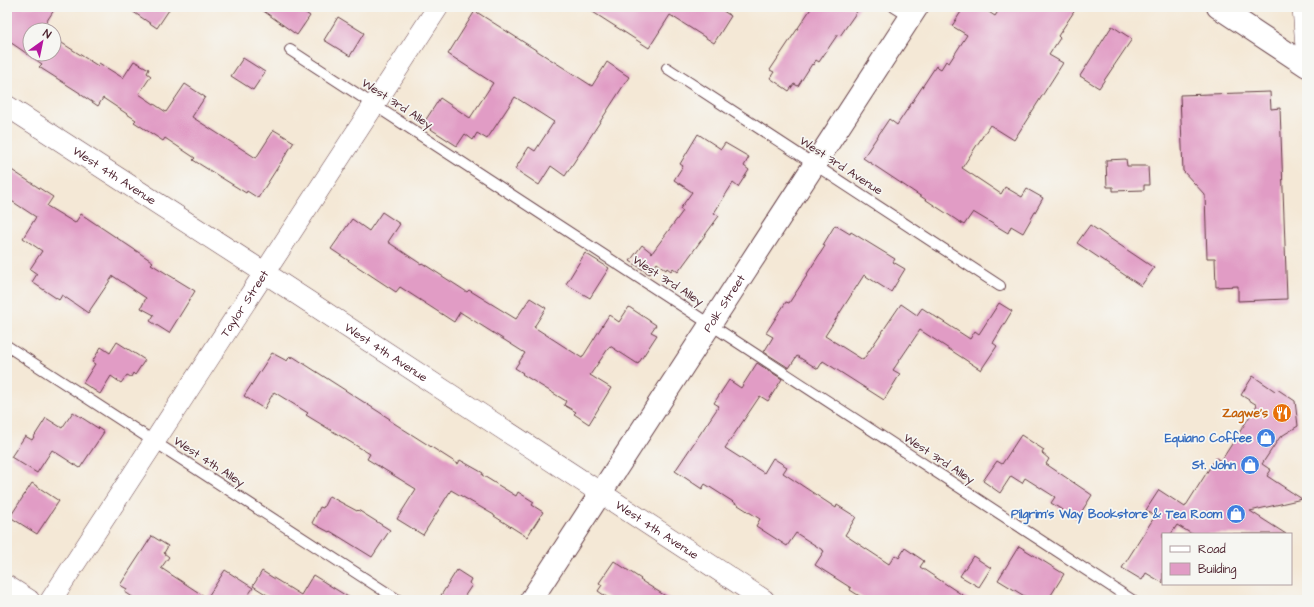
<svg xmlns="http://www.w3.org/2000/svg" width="1314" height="607" viewBox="0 0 1314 607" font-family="'Architects Daughter',sans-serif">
<rect width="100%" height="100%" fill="#f6f6f2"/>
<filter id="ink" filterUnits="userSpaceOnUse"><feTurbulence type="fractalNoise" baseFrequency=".025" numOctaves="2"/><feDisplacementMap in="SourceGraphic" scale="8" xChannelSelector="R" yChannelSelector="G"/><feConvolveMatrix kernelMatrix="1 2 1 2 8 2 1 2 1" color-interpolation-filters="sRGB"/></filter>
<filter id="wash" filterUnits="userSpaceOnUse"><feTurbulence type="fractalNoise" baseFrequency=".012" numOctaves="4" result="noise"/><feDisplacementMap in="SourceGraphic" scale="16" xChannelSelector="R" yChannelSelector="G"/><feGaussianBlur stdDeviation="0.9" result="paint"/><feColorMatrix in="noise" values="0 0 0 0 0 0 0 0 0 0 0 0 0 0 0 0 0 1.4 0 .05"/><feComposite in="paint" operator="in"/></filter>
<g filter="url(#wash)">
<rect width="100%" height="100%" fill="#f4e8d6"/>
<g id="blocks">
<!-- building -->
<g fill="#e19cc5">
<path d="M7 7H56L41 30H30V54H54V38L98 66 99 63 123 78 134 61 149 69 147 73 151 76 139 94 166 112 185 84 205 97 192 117 256 158 274 130 294 142 258 198 247 191 246 193 193 160 195 158 165 138 163 141 160 139 134 122 136 120 103 98 98 106 80 94V93L39 67 42 64 7 40Z"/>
<path d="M126 7H171L157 28Z"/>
<path d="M258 7H297L310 16 297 35Z"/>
<path d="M585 7H717L731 16 714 43 670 15 649 48Z"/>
<path d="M812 7H860L840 36 838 34 819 62 816 60 813 65 812 64 798 86 794 84 789 91 770 78 774 72 770 70Z"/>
<path d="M964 7H981L995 16 1001 7H1077L1058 36 1060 38 1049 55 1063 63 1014 140 990 125 962 168 1001 194 1005 187 1022 197 1027 189 1043 198 1023 233 1011 226 1008 233 973 212 964 225 863 158 889 119 897 125 936 66 941 69 946 61 949 63 967 35 952 26Z"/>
<path d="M475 11 592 86 607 62 629 77 565 176 551 166 539 185 515 169 529 147 535 151 554 122 515 97 487 139 477 133 473 140 465 134 457 146 423 124 440 98 470 118 493 83 448 54Z"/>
<path d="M338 17 364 33 350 56 324 40Z"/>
<path d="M1112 26 1132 39 1099 88 1080 76Z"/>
<path d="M243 58 265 72 253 90 231 76Z"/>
<path d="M1270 92 1271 109 1280 108 1287 299 1238 301V286L1216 287 1215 258H1207L1205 195 1183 171 1180 95Z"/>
<path d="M698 134 721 149 725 143 749 157 744 166 749 170 738 187 733 183 714 213 719 216 678 272 673 268 671 271 667 268 666 270 657 263 649 274 630 261 642 245 652 253 683 211 680 209 692 192 674 180 683 166 680 164Z"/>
<path d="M1126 159 1127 166H1148L1149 185H1144V190L1113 191V187H1107L1106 160Z"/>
<path d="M7 167 53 197 47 206 75 223 81 214 153 262 151 264 195 291 169 333 150 321 154 315 141 308 146 298 113 276 88 313 62 295 59 300 32 282 37 274 30 269 42 251 23 238 36 217 7 198Z"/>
<path d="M382 212 400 224 388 242 421 264 422 263 467 292 469 290 516 319 530 298 546 308 534 327 582 358 609 315 619 322 629 307 656 325 651 332 657 335 638 364 610 346 590 375 611 388 589 424 574 414 576 412 564 405 566 401 522 374 523 373 515 368 525 353 460 312 454 322 400 287 396 292 331 249 352 219 369 231Z"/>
<path d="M835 225 850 234 851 232 895 259 893 262 905 269 891 292 864 275 825 336 863 360 901 304 917 315 922 308 970 339 975 331 979 334 999 303 1012 311 993 343 997 346 981 370 920 330 893 370 900 374 884 400 823 361 818 369 797 356 789 368 764 352 773 337 766 333 786 302 789 303 808 274H807L825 246 823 245Z"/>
<path d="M1090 225 1154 268 1141 286 1077 243Z"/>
<path d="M585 253 609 268 590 298 566 284Z"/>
<path d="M117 342 145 360 135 375 133 373 131 377 127 375 121 383 111 376 100 394 83 383 95 364 92 362 101 347 110 353Z"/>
<path d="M272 353 287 361 290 356 291 358 292 356 390 419 389 420 458 464 460 460 483 473 482 475 516 496 518 492 534 502 532 505 543 512 527 537 494 516V515L451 490 423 535 397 519 416 489 367 459 370 454 306 415 308 413 274 392 264 409 244 396Z"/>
<path d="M757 363 782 379 768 401 760 396 725 448 764 473 773 458 787 467 783 473 836 508 837 505 856 517 845 535 889 564 895 555 899 558 905 548 924 561 920 567 970 600H866L850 590 851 588 815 565 824 551 796 533 787 546 756 526 760 519 705 484 702 489 675 471 719 406 714 403 729 380 741 388Z"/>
<path d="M1253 376 1275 391 1277 389 1295 401 1298 426 1280 437 1262 464 1271 470 1267 476 1302 499 1250 511 1286 534H1192L1177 525 1171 534H1163V583L1146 573 1142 580 1122 568 1155 516 1146 510 1159 490 1185 507 1216 458 1221 461 1257 405 1241 395Z"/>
<path d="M73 412 104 432 80 468 52 450 37 473 11 457 25 436 32 440 46 418 62 428Z"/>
<path d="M1021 435 1044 450 1042 453 1049 459 1046 464 1092 495 1077 519 1051 503 1055 497 1025 478 1022 483 1011 476 1000 493 983 481 997 461 1002 464Z"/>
<path d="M32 483 59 501 37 534 10 517Z"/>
<path d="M329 496 357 511 358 510 390 530 372 557 330 531 329 532 312 523 320 507 323 508Z"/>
<path d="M152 536 168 546 164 553 169 557 161 568 207 598 225 570 253 588 245 600H137L125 592 127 589 120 585Z"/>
<path d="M1019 546 1064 574 1048 600H1031L998 580Z"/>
<path d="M973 556 991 568 979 587 960 576Z"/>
<path d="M614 561 641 579 640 580 672 600H611L598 591 602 585 599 583Z"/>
<path d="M457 570 471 579 469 583 472 585 462 600H438Z"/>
<path d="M262 571 301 595 313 575 353 600H275L253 586Z"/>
</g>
</g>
</g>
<g filter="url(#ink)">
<use href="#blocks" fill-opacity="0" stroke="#643d45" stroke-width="1"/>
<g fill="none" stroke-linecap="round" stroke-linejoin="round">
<!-- service casing -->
<g stroke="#643d45" stroke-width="12">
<g id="service">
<path d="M894 7 910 17"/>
<path d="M290 50 1132 600"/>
<path d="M667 68 1000 286"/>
<path d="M7 346 398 600"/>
</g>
</g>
<!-- minor casing -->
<g stroke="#643d45" stroke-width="22">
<g id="minor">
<path d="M1303 7 1307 61"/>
<path id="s1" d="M7 106 265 273 764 600"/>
<path d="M7 586 29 600"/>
<path id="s2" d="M51 600 438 7"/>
</g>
</g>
<!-- tertiary casing -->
<g stroke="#643d45" stroke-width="24">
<g id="tertiary">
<path d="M1218 7 1307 66"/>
<path id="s3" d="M531 600 917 7"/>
</g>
</g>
<!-- service -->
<use href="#service" stroke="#fff" stroke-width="10"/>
<!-- minor -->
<use href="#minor" stroke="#fff" stroke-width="21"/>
<!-- tertiary -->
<use href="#tertiary" stroke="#fff" stroke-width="22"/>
</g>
</g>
<!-- icons -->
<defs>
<g id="restaurant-disc" transform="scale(1)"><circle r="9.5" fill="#e8710a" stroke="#f6f6f2"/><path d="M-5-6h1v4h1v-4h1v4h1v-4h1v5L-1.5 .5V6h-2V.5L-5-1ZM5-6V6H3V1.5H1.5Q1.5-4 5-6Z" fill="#fff"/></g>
<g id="shop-disc" transform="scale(1)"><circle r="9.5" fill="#3f7fe0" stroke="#f6f6f2"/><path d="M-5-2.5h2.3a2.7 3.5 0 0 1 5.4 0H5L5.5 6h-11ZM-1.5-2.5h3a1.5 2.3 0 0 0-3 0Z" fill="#fff"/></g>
</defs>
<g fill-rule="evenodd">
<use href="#restaurant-disc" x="1282" y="413"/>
<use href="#shop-disc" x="1266" y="438"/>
<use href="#shop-disc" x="1250" y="465"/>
<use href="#shop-disc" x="1236" y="514"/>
</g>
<g text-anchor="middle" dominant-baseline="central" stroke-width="3.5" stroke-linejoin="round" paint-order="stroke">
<!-- street labels -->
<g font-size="12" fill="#4a1f2b" stroke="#f6f6f2">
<text transform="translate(397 104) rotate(33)">West 3rd Alley</text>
<text transform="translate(841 166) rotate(33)">West 3rd Avenue</text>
<text stroke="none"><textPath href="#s1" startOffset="128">West 4th Avenue</textPath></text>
<text transform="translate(668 281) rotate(33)">West 3rd Alley</text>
<text stroke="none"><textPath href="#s2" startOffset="354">Taylor Street</textPath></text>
<text stroke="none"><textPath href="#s3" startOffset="354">Polk Street</textPath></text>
<text stroke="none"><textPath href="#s1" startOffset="452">West 4th Avenue</textPath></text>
<text transform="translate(939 459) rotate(33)">West 3rd Alley</text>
<text transform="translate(209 462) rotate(33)">West 4th Alley</text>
<text stroke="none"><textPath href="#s1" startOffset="776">West 4th Avenue</textPath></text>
</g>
<!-- food labels -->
<g font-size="12" font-weight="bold" fill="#c56008" stroke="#f6f6f2" text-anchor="end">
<text x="1268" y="413">Zagwe's</text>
</g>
<!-- shop labels -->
<g font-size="12" font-weight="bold" fill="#366cbe" stroke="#f6f6f2" text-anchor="end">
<text x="1252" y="438">Equiano Coffee</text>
<text x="1236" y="465">St. John</text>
<text x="1222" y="514">Pilgrim's Way Bookstore &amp; Tea Room</text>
</g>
</g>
<!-- margin -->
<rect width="1314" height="607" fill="none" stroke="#f6f6f2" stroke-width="24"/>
<!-- legend -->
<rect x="1162" y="533" width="130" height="52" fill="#f6f6f2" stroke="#b1a0a2"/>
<rect x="1170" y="546" width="20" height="6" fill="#ffffff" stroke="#b1a0a2"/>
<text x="1198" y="553" font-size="12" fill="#4a1f2b">Road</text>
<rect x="1170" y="563" width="20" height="12" fill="#e19cc5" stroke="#b1a0a2"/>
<text x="1198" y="573" font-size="12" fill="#4a1f2b">Building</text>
<!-- north arrow -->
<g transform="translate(42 42) rotate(33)"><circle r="19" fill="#f6f6f2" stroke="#b1a0a2"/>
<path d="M0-3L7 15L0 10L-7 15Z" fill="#b5179e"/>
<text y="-6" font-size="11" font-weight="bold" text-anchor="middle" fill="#4a1f2b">N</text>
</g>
</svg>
